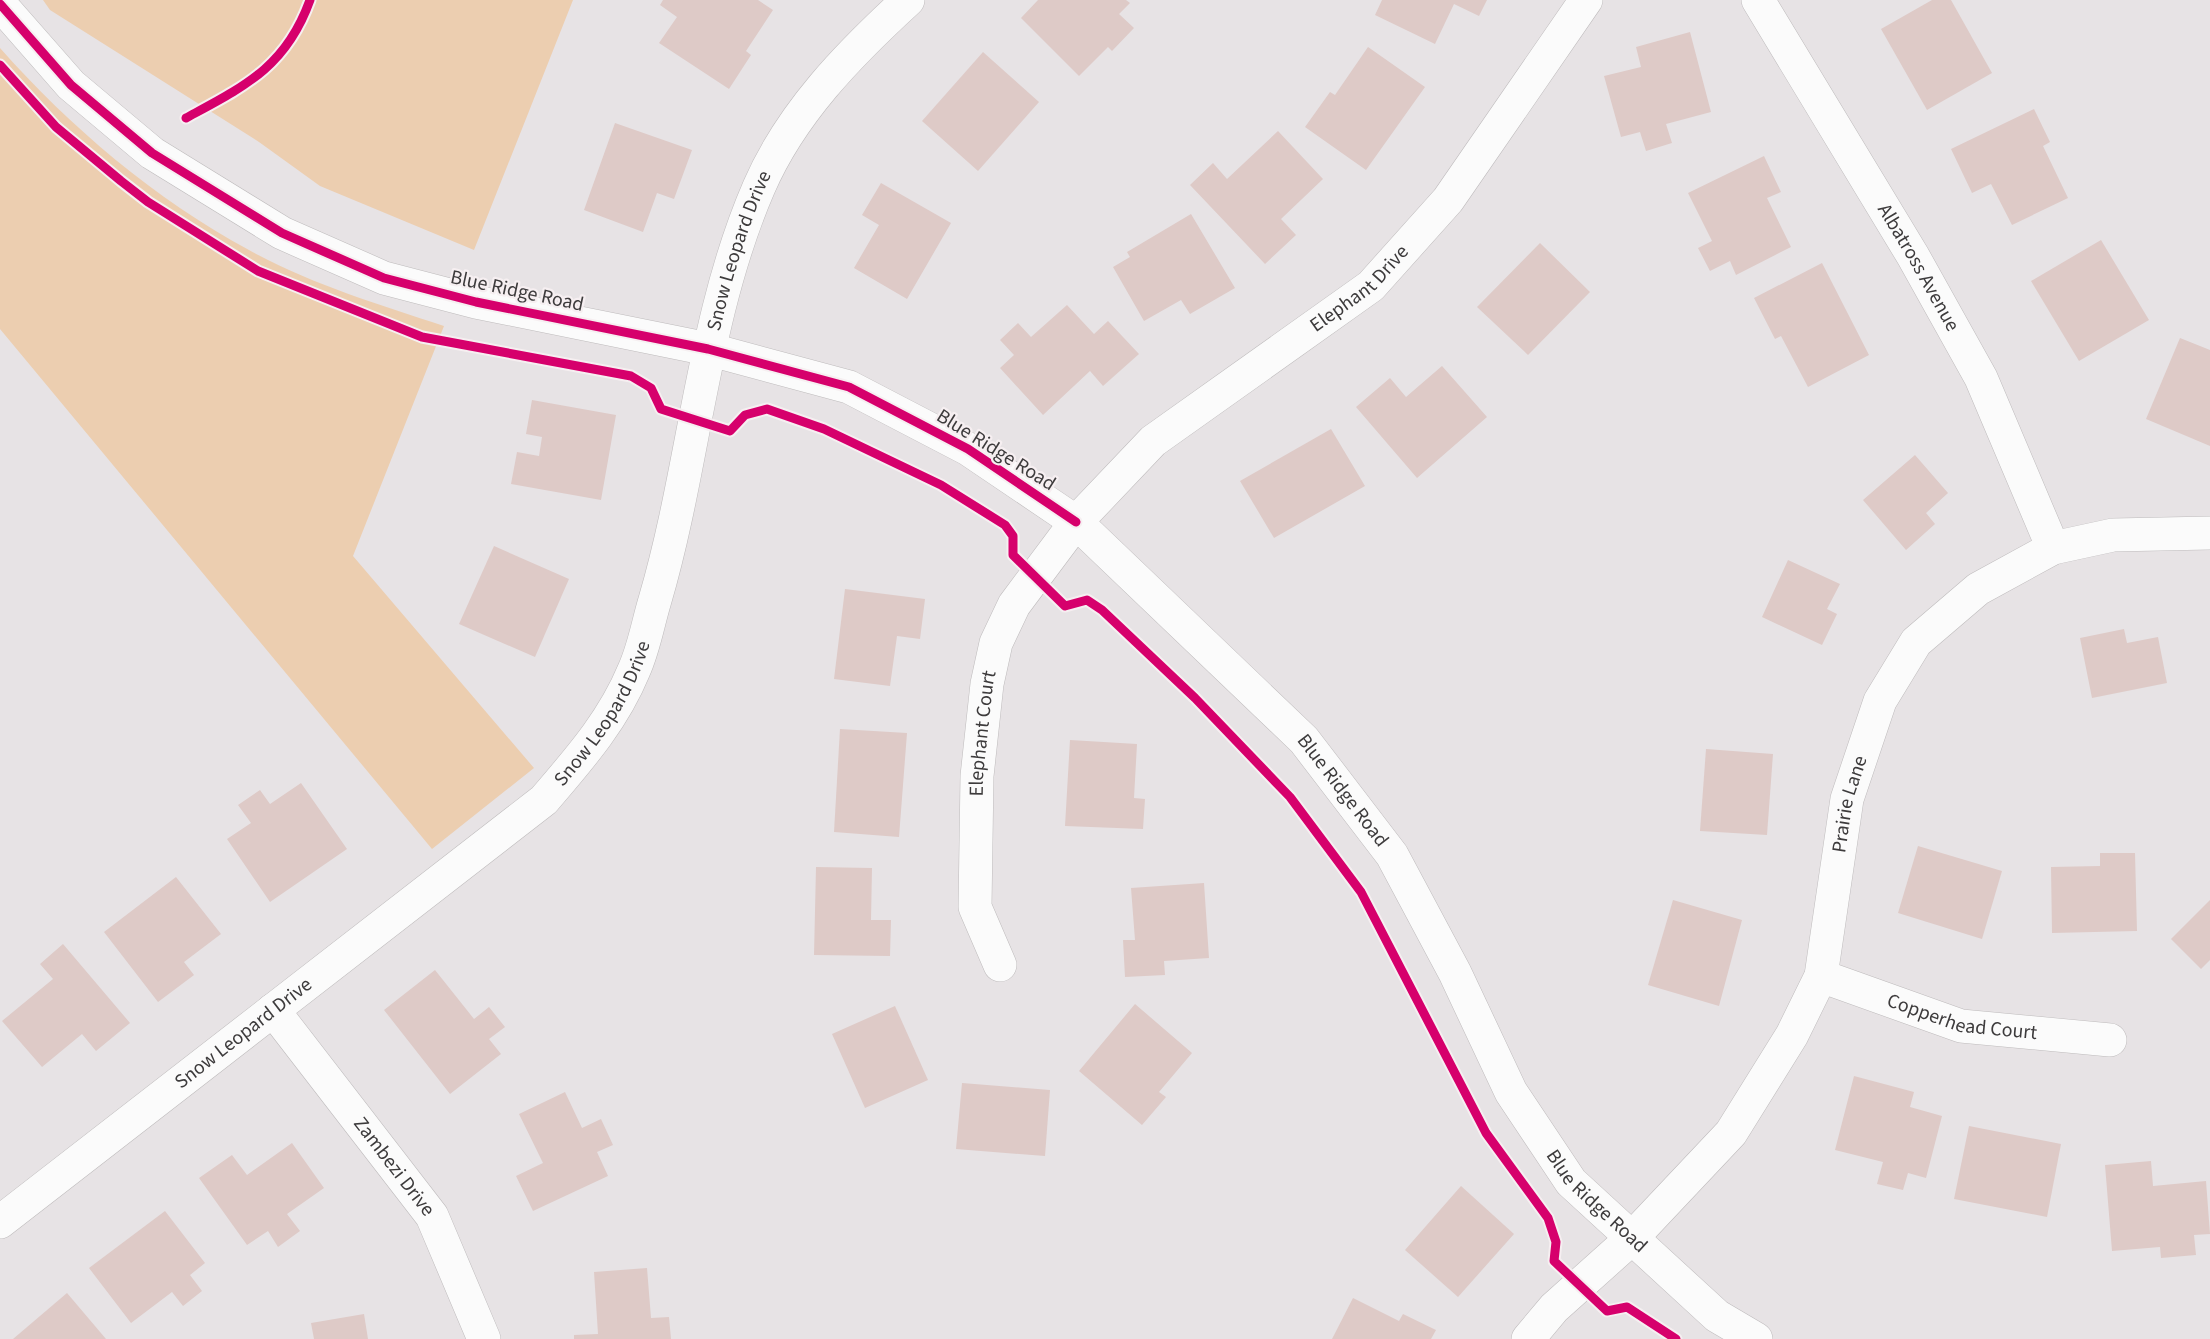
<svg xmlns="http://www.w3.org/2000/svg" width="2210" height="1339" viewBox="0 0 2210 1339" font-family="'Source Sans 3',sans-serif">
<rect width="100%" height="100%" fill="#e7e3e5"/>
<!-- green -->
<g fill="#ecceb0">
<path d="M43 0H573L474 250 320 186 259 142 50 10Z"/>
<path d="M0 48C71 128 155 199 249 250 310 284 378 304 444 326L353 556 534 768 432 849 0 329Z"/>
</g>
<!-- building -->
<g fill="#decac7">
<path d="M663 0H758L773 10 746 51 751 55 729 89 659 43 677 17 660 5Z"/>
<path d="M1038 0H1126L1130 3 1119 14 1134 28 1112 51 1108 47 1079 76 1021 18Z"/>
<path d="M1382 0H1487L1479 16 1454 4 1435 44 1375 15Z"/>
<path d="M1932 0H1951L1992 73 1927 110 1881 29Z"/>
<path d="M1690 32 1711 112 1666 124 1672 143 1646 151 1640 132 1621 137 1604 76 1641 67 1636 47Z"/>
<path d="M1368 47 1425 87 1366 170 1305 127 1330 92 1335 95Z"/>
<path d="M983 52 1039 102 978 171 922 121Z"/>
<path d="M2034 109 2050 142 2043 146 2068 198 2012 225 1991 184 1972 193 1951 149Z"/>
<path d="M615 123 692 150 674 199 657 193 643 232 584 210Z"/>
<path d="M1278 131 1323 179 1281 219 1296 235 1265 264 1190 185 1213 163 1227 179Z"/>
<path d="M1764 156 1781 192 1767 198 1791 247 1736 275 1730 261 1710 271 1698 248 1712 241 1688 193Z"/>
<path d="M881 183 951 223 907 299 854 268 879 225 862 215Z"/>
<path d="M1191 214 1235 288 1190 314 1181 300 1144 321 1113 267 1130 257 1127 252Z"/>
<path d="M2101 240 2149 320 2079 361 2031 281Z"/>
<path d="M1540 243 1590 292 1528 355 1477 307Z"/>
<path d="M1822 263 1869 355 1808 387 1781 336 1775 339 1754 298Z"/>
<path d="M1067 305 1094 334 1108 321 1139 354 1103 386 1090 371 1043 415 1000 368 1014 355 1000 340 1018 323 1031 337Z"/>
<path d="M2180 338 2210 350V446L2146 419Z"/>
<path d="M1442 366 1487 417 1417 478 1356 407 1390 378 1406 397Z"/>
<path d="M532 400 616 415 601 500 511 484 517 452 539 456 542 437 526 434Z"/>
<path d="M1331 429 1365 486 1274 538 1240 481Z"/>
<path d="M1915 455 1948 493 1926 513 1935 524 1906 550 1863 500Z"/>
<path d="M494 546 569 579 535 657 459 624Z"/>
<path d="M1788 560 1840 584 1827 609 1837 614 1822 645 1762 617Z"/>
<path d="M845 589 925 599 920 639 897 636 890 686 834 679Z"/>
<path d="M2124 629 2127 643 2158 637 2167 683 2092 698 2080 638Z"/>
<path d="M840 729 907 733 899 837 834 832Z"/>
<path d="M1070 740 1137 744 1134 798 1145 799 1143 829 1065 826Z"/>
<path d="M1706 749 1773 754 1767 835 1700 831Z"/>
<path d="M301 783 347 849 270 902 227 839 251 823 238 805 260 790 270 804Z"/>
<path d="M1918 846 2002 871 1982 939 1898 913Z"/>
<path d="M2100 853H2135L2137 931 2052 933 2051 867 2100 866Z"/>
<path d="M816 867 872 868 871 920H891L890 956 814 955Z"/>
<path d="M176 877 221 934 184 962 194 975 158 1002 104 932Z"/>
<path d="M1204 883 1209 958 1164 961 1165 975 1125 977 1123 940H1135L1131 888Z"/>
<path d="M1673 900 1742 920 1719 1006 1648 985Z"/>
<path d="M2210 900V960L2201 969 2171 939Z"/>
<path d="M63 944 130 1023 96 1051 82 1034 42 1067 2 1021 53 979 40 964Z"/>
<path d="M435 970 474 1019 489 1007 505 1027 489 1039 501 1054 450 1094 384 1010Z"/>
<path d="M1135 1004 1192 1053 1159 1092 1166 1097 1142 1125 1079 1071Z"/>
<path d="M895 1006 928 1080 865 1108 832 1034Z"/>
<path d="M1854 1076 1914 1092 1910 1107 1942 1116 1926 1178 1908 1173 1903 1190 1877 1184 1883 1162 1835 1150Z"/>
<path d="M962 1083 1050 1090 1045 1156 956 1149Z"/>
<path d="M565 1092 582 1128 601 1119 613 1145 597 1152 608 1176 533 1211 516 1176 543 1163 519 1114Z"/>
<path d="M1969 1126 2061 1144 2047 1217 1954 1199Z"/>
<path d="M292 1143 324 1188 287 1214 300 1231 278 1247 268 1231 247 1245 199 1178 232 1155 247 1175Z"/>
<path d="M2151 1161 2153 1186 2206 1181 2210 1234 2194 1235 2196 1255 2161 1258 2160 1247 2112 1251 2105 1165Z"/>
<path d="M1461 1186 1514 1234 1458 1297 1405 1250Z"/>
<path d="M165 1211 205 1263 190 1275 202 1291 183 1306 172 1292 131 1323 89 1268Z"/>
<path d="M647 1268 651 1318 669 1317 671 1339H574V1335L598 1334 594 1272Z"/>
<path d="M67 1293 106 1339H13Z"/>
<path d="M1353 1298 1399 1321 1403 1314 1436 1330 1431 1339H1332Z"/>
<path d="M364 1314 368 1339H314L311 1323Z"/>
</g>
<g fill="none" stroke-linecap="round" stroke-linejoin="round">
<!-- minor casing -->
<g stroke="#bebbbc" stroke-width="34">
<g id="minor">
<path id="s1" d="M1758 0 1913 256 1981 378 2053 548"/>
<path id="s2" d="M0 4 71 85 152 153 282 233 384 278 476 302 708 349 849 387 968 449 1076 522 1304 740 1392 855 1455 973 1511 1092 1571 1182 1717 1316 1756 1339"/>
<path id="s3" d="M1000 965 975 907 977 776 987 684 996 643 1014 605 1076 522 1153 441 1371 286 1448 200 1586 0"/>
<path id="s4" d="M1821 976 1961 1026 2110 1040"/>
<path id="s5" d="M273 1010 432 1216 484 1339"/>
<path id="s6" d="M0 1222 544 800C579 759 613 721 634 670 644 648 648 623 655 600 695 464 702 318 759 187 791 113 849 54 908 0"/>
<path id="s7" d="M1528 1339 1554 1308 1631 1239 1731 1133 1792 1035 1821 976 1847 799 1880 701 1916 642 1978 589 2053 548 2113 535 2210 533"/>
</g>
</g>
<!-- minor -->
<use href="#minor" stroke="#fbfbfb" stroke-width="33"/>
<!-- cycleway casing -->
<g stroke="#f6eff1" stroke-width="13">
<g id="cycleway">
<path d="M0 4 71 85 152 153 282 233 384 278 476 302 708 349 849 387 968 449 1076 522"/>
<path d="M0 65 56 127 121 181 148 202 258 271 422 337 631 376 651 388 661 409 730 431 745 415 767 409 824 429 941 485 1005 525 1013 536V555L1065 606 1087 600 1102 610 1195 698 1290 797 1361 892 1486 1133 1548 1218 1556 1242 1554 1261 1607 1311 1627 1307 1676 1339"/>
<path d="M186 118C245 86 286 67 310 0"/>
</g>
</g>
<!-- cycleway -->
<use href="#cycleway" stroke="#d6006c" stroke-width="9"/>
</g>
<g text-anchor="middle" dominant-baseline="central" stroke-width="4.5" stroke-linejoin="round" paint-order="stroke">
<!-- street labels -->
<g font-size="20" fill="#3d3b3c" stroke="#f6eff1">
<text stroke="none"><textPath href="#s6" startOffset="1280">Snow Leopard Drive</textPath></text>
<text stroke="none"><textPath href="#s1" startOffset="312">Albatross Avenue</textPath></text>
<text stroke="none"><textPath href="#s3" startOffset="843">Elephant Drive</textPath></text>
<text transform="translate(517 291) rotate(12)">Blue Ridge Road</text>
<text transform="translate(996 450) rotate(32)">Blue Ridge Road</text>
<text stroke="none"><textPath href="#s6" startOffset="794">Snow Leopard Drive</textPath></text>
<text stroke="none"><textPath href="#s3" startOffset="237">Elephant Court</textPath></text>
<text stroke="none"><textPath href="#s2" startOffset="1599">Blue Ridge Road</textPath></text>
<text stroke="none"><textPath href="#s7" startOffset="645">Prairie Lane</textPath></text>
<text stroke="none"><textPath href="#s4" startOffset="148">Copperhead Court</textPath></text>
<text stroke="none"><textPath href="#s6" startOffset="308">Snow Leopard Drive</textPath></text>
<text stroke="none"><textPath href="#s5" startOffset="198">Zambezi Drive</textPath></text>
<text stroke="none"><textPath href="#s2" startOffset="2085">Blue Ridge Road</textPath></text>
</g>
</g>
</svg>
